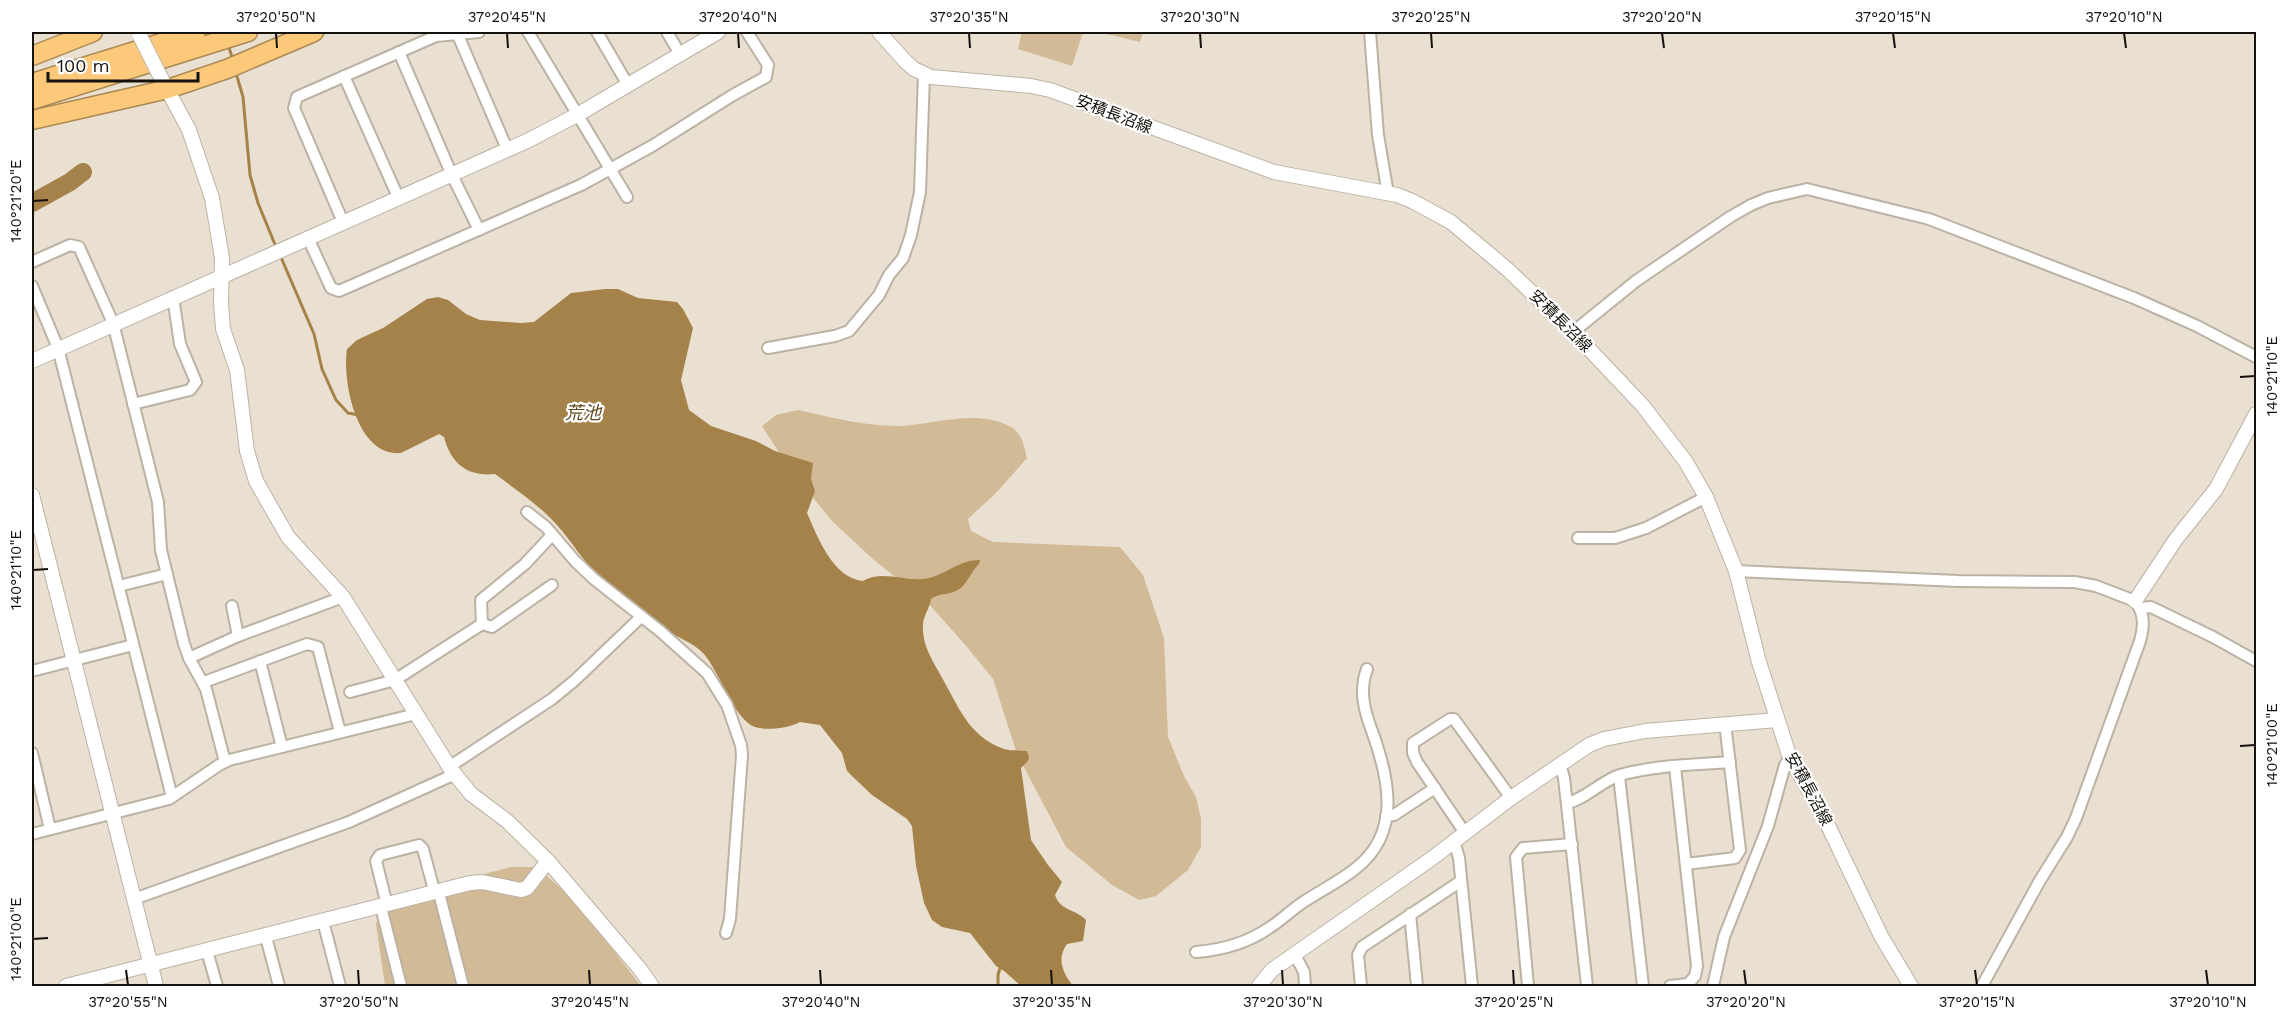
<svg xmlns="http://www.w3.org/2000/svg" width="2288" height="1018" viewBox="0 0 2288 1018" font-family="'Work Sans','Noto Sans JP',sans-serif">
<rect width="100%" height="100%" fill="#eae0d1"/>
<!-- green -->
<g fill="#d2ba97">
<path d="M1022 32H1083L1072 66 1018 49Z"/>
<path d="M1098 32H1143L1140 42Z"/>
<path d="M798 410C831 417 863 426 898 426 934 425 977 408 1011 427 1023 434 1024 447 1027 458L998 491 968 519 971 531 993 542 1120 547 1143 575 1164 638 1168 737 1184 776 1196 797 1201 819V847L1188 870 1156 896 1139 900 1112 885 1066 847 1017 754 993 679 967 647 928 603 874 560 833 522 791 471 762 426 776 415Z"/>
<path d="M511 867H537L574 900 641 986H385L376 924 382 907 399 896Z"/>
</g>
<!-- water -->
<path fill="#a5824a" d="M605 289H618L638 298 677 302 683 309 693 328 681 380 689 410 711 426 756 441 775 451 813 463 811 479 815 491 807 513C818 538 833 578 863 581 882 570 902 581 923 579 944 577 959 559 980 560L979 564C971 571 967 585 958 590 949 595 939 593 931 599 930 608 923 616 923 625 922 649 936 665 946 685 961 712 971 737 1004 749 1011 751 1019 750 1027 751L1029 757 1028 761 1021 768 1031 840 1048 865 1062 882 1055 895C1060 911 1076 909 1086 920L1083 941 1067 944C1056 959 1063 973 1073 986H1021L1004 971 996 966 970 933 942 927 932 920 924 903 916 866 912 826 907 819 872 795 852 776 847 771 842 753 820 725 800 722C789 728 768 731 755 727 734 720 719 670 703 653 692 642 680 639 668 631 645 615 621 596 600 577 583 562 571 540 556 524 538 504 516 490 495 474 468 477 451 464 444 437L439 434 401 453C357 457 342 382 347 349L357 340 383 328 427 299 438 297 448 300 466 314 480 320 521 323 534 322 571 293Z"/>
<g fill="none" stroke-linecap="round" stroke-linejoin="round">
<!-- stream -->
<g stroke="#a5824a" stroke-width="3">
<path d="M228 44 233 61"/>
<path d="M236 73 243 97 250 175 258 203 276 247"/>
<path d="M280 255 314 334 322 369 336 400 348 413 359 415"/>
<path d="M998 986V975L1001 965"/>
</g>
<!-- river -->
<path stroke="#a5824a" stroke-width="18" d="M32 203 70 182 83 172"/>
<!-- street casing -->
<g stroke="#bcb2a4" stroke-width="14">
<g id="street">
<path d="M528 32 627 197"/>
<path d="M597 32 628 85"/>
<path d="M667 32 680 54"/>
<path d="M1370 32 1378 135 1388 194"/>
<path d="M457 33 507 149"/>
<path d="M399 52 451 173 479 230"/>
<path d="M344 76 398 197"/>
<path d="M343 222 294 108 297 97 436 36 479 32"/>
<path d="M308 238 331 288 339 291 581 185 652 146 733 95 766 77 768 65 747 32"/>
<path d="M32 262 70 245 79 247 113 323 158 502 161 550 184 644 189 658 206 689 225 762"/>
<path d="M32 286 58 348 172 797"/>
<path d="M1573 332 1636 281 1730 217 1751 205 1768 198 1807 189 1929 219 2134 298 2197 326 2256 357"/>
<path d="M768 348 835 336 849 331 879 295 889 275 903 258 911 235 920 192 924 74"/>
<path d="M133 404 190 390 196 382 180 344 173 297"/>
<path d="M527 512 546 527 575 561 594 579 660 631 707 673 727 705 741 745 742 755 730 919 726 933"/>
<path d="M1578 538H1615L1646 528 1706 497"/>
<path d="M1736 571 1958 581 2075 582 2096 586 2135 601C2145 614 2144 626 2140 641L2076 818 2067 837 2039 882 1982 986"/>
<path d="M119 586 167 574"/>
<path d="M232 606 238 636"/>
<path d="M2140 608 2151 607 2213 637 2256 661"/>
<path d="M482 624 481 600 525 564 552 535"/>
<path d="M482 624 492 627 552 585"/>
<path d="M189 658 238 636 343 597"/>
<path d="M260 661 282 747"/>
<path d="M32 671 133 645"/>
<path d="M204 682 307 644 318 647 340 732"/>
<path d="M350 692 395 680 482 624"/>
<path d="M32 753 50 829"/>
<path d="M1560 764 1564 778 1587 986"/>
<path d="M449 767 552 699 574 681 641 617"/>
<path d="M1619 776 1643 986"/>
<path d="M1567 803C1586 799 1601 781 1620 775 1655 765 1694 765 1730 762"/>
<path d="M1386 816 1394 815 1435 788"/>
<path d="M1465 833 1417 762 1413 753V743L1450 719H1454L1511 798"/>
<path d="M32 834 169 799 219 765 229 760 416 714"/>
<path d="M1454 841 1459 858 1472 986"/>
<path d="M1686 864 1735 858 1740 850 1725 723"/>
<path d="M439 893 463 986"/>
<path d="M134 899 349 822 455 774"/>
<path d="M387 905 376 861 380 855 419 845 423 849 435 894"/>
<path d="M381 907 401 986"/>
<path d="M1410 914 1417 986"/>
<path d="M323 921 340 986"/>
<path d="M266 937 279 986"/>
<path d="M207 951 217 986"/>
<path d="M1196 952C1222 950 1247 943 1269 928 1282 920 1292 909 1305 901 1322 890 1340 881 1355 869 1402 833 1389 778 1372 731 1364 710 1359 690 1367 669"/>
<path d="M1295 955 1304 972 1305 986"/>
<path d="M1361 986 1358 955 1362 947 1461 881"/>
<path d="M1528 986 1516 857 1523 848 1572 844"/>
<path d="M1670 986 1688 984 1695 976 1697 966 1675 767"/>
<path d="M1713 986 1724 937 1768 826 1785 765 1790 758"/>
</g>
</g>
<!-- secondary casing -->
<g stroke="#bcb2a4" stroke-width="16">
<g id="secondary">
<path d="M879 32 906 62 914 69 931 77 1031 86 1050 90 1274 172 1397 195 1412 201 1451 222 1507 269 1573 332 1643 406 1686 462 1706 497 1736 571 1759 662 1790 758 1822 813 1881 936 1911 986"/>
<path d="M158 72 189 130 212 198 222 258 221 303 223 329 237 370 247 451 256 481 288 537 343 597 450 768 471 794 507 821 548 861 640 969 652 986"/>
<path d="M32 361 527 141 577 115 718 32"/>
<path d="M32 495 156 986"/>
<path d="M2135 601 2176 539 2216 489 2256 414"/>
<path d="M66 986 470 883 482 882 521 890 527 888 548 861"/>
<path d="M1259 986 1272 970 1431 859 1511 798 1589 745 1604 739 1645 731 1777 720"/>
</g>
</g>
<!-- highway casing -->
<g stroke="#ab8954" stroke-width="21">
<g id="highway">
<path d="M32 56 93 32"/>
<path d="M32 83 196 32"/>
<path d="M32 100 248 32"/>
<path d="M32 120 168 89 227 69 314 32"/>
</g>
</g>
<!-- street -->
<use href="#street" stroke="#fff" stroke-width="10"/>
<!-- secondary -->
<use href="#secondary" stroke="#fff" stroke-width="14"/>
<!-- highway -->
<use href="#highway" stroke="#fcc97b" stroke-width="18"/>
<!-- secondary-bridge casing -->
<g stroke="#bcb2a4" stroke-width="16" stroke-linecap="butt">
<path id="secondary-bridge" d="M140 36 158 72"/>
</g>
<!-- secondary-bridge -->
<use href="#secondary-bridge" stroke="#fff" stroke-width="14"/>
</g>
<!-- ticks -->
<path fill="none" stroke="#15110c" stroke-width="2" d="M276 33 277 48M507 33 508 48M738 33 739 48M969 33 970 48M1200 33 1201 48M1431 33 1432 48M1662 33 1664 48M1893 33 1895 48M2124 33 2126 48M33 201 48 200M2240 377 2255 376M33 570 48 569M2240 746 2255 745M33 939 48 938M126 970 128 985M358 970 359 985M589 970 590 985M820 970 821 985M1051 970 1052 985M1282 970 1283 985M1513 970 1514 985M1744 970 1746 985M1975 970 1977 985M2206 970 2208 985"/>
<g text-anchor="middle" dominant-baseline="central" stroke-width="4.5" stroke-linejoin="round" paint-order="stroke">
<!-- street labels -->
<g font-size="16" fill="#15110c" stroke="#fff">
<text transform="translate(1114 114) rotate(21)">安積長沼線</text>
<text transform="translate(1561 321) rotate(45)">安積長沼線</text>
<text transform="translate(1809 789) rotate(62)">安積長沼線</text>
</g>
<!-- water labels -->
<g font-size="18" font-style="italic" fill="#61471b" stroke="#fff">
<text x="583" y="412">荒池</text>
</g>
</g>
<!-- border -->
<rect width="2288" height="1018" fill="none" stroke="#ffffff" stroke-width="66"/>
<!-- scale -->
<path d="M48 72v9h150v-9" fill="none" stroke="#15110c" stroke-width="3"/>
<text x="57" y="72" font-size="18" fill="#15110c" stroke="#ffffff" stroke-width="4.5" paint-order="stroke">100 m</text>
<rect x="33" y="33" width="2222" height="952" fill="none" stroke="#15110c" stroke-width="2"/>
<g font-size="15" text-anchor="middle" fill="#15110c">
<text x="276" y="22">37°20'50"N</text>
<text x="507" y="22">37°20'45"N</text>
<text x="738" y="22">37°20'40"N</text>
<text x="969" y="22">37°20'35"N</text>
<text x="1200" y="22">37°20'30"N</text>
<text x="1431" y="22">37°20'25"N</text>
<text x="1662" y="22">37°20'20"N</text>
<text x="1893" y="22">37°20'15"N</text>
<text x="2124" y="22">37°20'10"N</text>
<text transform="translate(16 201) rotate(-90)" y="5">140°21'20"E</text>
<text transform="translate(2272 376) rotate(-90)" y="5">140°21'10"E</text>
<text transform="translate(16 570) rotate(-90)" y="5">140°21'10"E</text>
<text transform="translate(2272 745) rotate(-90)" y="5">140°21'00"E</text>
<text transform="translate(16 939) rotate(-90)" y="5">140°21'00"E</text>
<text x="128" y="1007">37°20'55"N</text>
<text x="359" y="1007">37°20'50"N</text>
<text x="590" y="1007">37°20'45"N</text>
<text x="821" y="1007">37°20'40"N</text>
<text x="1052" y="1007">37°20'35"N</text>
<text x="1283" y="1007">37°20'30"N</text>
<text x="1514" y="1007">37°20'25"N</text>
<text x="1746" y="1007">37°20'20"N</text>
<text x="1977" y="1007">37°20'15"N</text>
<text x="2208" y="1007">37°20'10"N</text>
</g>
</svg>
